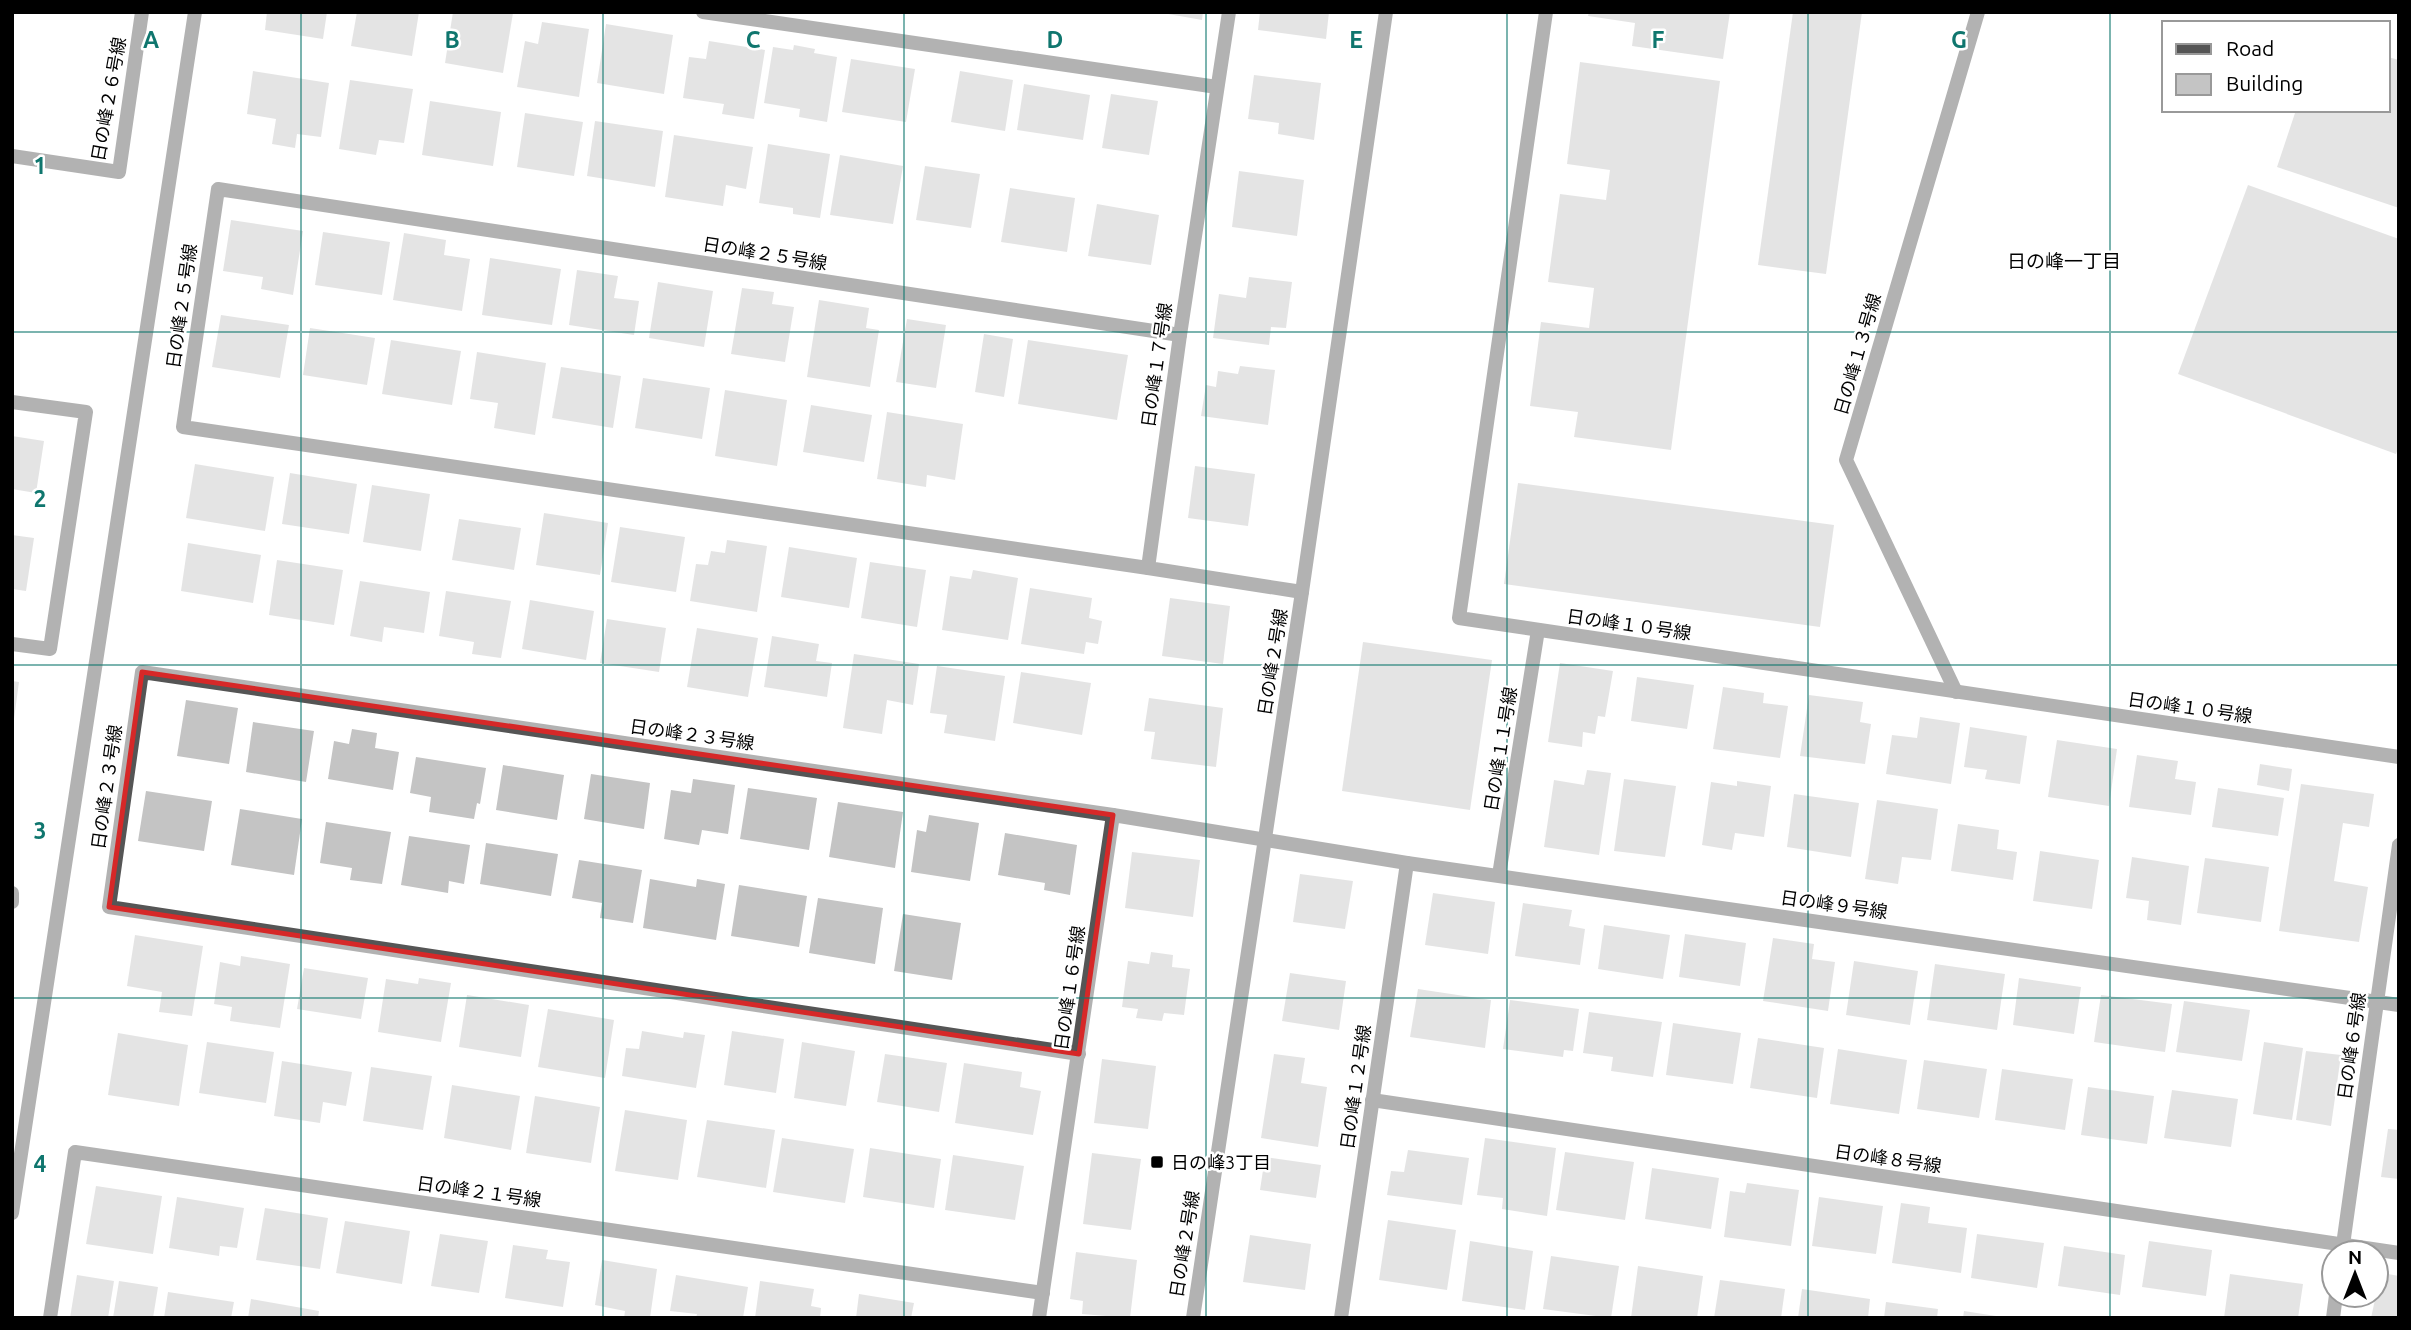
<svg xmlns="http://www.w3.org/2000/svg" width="2411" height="1330" viewBox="0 0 2411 1330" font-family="Ubuntu,'Noto Sans JP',sans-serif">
<rect width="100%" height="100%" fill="#fff"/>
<!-- building -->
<g fill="#c4c4c4">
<path d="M267 12H327L323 39 265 30Z"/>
<path d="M357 12H419L412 56 351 46Z"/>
<path d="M453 12 513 13 503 73 445 63Z"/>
<path d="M1157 12H1203L1202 20Z"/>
<path d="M1260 12H1329L1326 39 1258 30Z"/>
<path d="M1589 12H1730L1723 59 1632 46 1635 23 1588 16Z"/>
<path d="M1793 12H1862L1826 274 1758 265Z"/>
<path d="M542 22 589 29 579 97 517 87 525 41 538 44Z"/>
<path d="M606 24 673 35 664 94 597 83Z"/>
<path d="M709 41 765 50 754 119 722 114 724 104 683 98 689 57 706 59Z"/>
<path d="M794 45 815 49 814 53 837 57 827 122 799 117 800 109 764 103 773 47 793 50Z"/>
<path d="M2388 57 2399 60V208L2277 167 2296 110H2388Z"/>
<path d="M851 59 915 69 906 122 842 112Z"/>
<path d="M1580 62 1720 81 1671 450 1574 437 1578 412 1530 406 1541 322 1589 328 1594 288 1548 282 1560 194 1606 200 1610 170 1567 164Z"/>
<path d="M253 71 329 83 321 137 297 134 295 148 272 144 276 119 247 114Z"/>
<path d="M960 71 1013 80 1005 131 951 122Z"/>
<path d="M1254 75 1321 83 1314 140 1278 134 1279 123 1248 119Z"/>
<path d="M350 80 413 89 404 143 379 140 376 155 339 149Z"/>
<path d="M1024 84 1090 95 1083 140 1017 130Z"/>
<path d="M1111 94 1158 101 1149 155 1102 148Z"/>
<path d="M430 101 501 112 493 166 422 155Z"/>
<path d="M525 113 583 122 574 176 517 167Z"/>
<path d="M595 121 663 131 655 187 587 176Z"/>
<path d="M674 135 753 147 746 189 726 185 723 206 665 197Z"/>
<path d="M768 144 830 154 820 218 793 214V208L759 203Z"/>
<path d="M840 155 903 166 893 224 830 215Z"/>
<path d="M925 166 980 174 971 228 916 220Z"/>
<path d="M1239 171 1304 180 1297 236 1232 227Z"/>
<path d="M2248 185 2399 239V446L2396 454 2178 374Z"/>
<path d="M1010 188 1075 198 1067 252 1001 242Z"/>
<path d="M1097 204 1159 215 1151 265 1088 256Z"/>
<path d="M231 220 303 231 293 295 261 289 263 277 223 271Z"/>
<path d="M323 232 390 242 382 295 315 285Z"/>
<path d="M404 233 446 240 444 255 470 259 462 311 393 300Z"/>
<path d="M490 258 561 269 552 325 482 315Z"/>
<path d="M577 270 618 276 614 298 639 301 634 335 569 325Z"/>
<path d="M1249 277 1292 282 1286 328 1271 327 1269 345 1213 338 1219 294 1246 298Z"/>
<path d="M658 282 713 291 704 347 649 338Z"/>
<path d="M742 288 774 292 772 304 794 307 785 362 731 354Z"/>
<path d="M819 300 869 308 866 328 879 330 870 387 807 377Z"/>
<path d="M221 315 289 325 280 378 212 367Z"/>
<path d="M907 319 946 325 936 388 896 382Z"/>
<path d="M310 328 375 338 367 385 303 375Z"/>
<path d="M984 334 1013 339 1004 397 975 392Z"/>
<path d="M391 340 461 351 452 405 382 394Z"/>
<path d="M1028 340 1128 355 1117 420 1018 404Z"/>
<path d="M477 352 546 363 535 435 494 428 498 403 470 399Z"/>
<path d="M1240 366 1275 370 1268 425 1201 416 1206 385 1216 387 1218 371 1238 374Z"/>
<path d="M561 367 621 376 613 428 552 418Z"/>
<path d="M643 378 710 388 702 439 635 428Z"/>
<path d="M725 390 787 400 777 466 715 456Z"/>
<path d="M811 405 872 415 864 462 803 452Z"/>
<path d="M887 412 963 424 955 480 927 475 926 487 877 479Z"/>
<path d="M12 436 44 441 36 493 12 489Z"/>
<path d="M195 464 274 477 265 531 186 518Z"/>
<path d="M1195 466 1255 474 1248 526 1188 518Z"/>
<path d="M290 473 357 484 349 534 282 524Z"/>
<path d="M1518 483 1834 525 1820 627 1504 584Z"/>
<path d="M372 485 430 494 421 551 363 542Z"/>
<path d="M544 513 608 523 600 575 536 565Z"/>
<path d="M459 519 521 528 514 570 452 560Z"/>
<path d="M620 527 685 537 676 592 611 582Z"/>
<path d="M12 535 34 538 26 591 12 589Z"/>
<path d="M727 540 767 546 757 612 690 601 696 564 708 565 711 551 725 553Z"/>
<path d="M188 543 261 555 253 603 181 591Z"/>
<path d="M789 547 857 558 849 608 781 597Z"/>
<path d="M277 560 343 570 334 625 269 615Z"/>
<path d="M870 562 926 570 917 627 861 618Z"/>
<path d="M973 570 1018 578 1008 640 942 630 950 576 971 579Z"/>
<path d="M360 581 430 592 424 633 384 627 382 642 350 636Z"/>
<path d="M1030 588 1092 598 1089 618 1102 621 1098 644 1086 642 1084 654 1021 644Z"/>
<path d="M446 591 511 601 501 658 472 654 474 642 439 636Z"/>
<path d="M1170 598 1230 606 1223 664 1162 656Z"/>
<path d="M530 600 594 611 586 660 522 649Z"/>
<path d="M607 619 666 628 659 672 600 663Z"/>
<path d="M697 628 758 638 748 697 687 687Z"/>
<path d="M772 636 819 644 816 661 832 663 827 697 764 687Z"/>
<path d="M1363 642 1492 660 1470 810 1342 791Z"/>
<path d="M854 654 919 664 913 705 887 700 882 734 843 728Z"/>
<path d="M1560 663 1613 671 1605 717 1598 716 1595 734 1583 732 1582 747 1548 742Z"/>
<path d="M937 666 1005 676 995 741 944 733 947 715 930 713Z"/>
<path d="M1021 672 1091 683 1082 735 1013 723Z"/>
<path d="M1637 677 1694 685 1687 729 1631 721Z"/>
<path d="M12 681 19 682 14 719H12Z"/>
<path d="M1723 687 1764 693 1763 703 1788 706 1780 758 1713 749Z"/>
<path d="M1809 695 1863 702 1860 722 1871 724 1865 764 1800 756Z"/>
<path d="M1149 698 1223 708 1216 767 1151 759 1155 732 1144 731Z"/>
<path d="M186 700 238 708 229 764 177 756Z"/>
<path d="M1920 717 1960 723 1951 784 1886 774 1892 735 1917 738Z"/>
<path d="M253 722 314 731 306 782 246 772Z"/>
<path d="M1970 727 2027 736 2020 784 1985 779 1987 770 1964 767Z"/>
<path d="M352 729 377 733 375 748 399 752 393 790 328 779 334 741 349 744Z"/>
<path d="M2057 740 2117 749 2109 806 2048 797Z"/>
<path d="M2137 755 2178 761 2175 779 2196 782 2191 815 2129 807Z"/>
<path d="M416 757 486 768 480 804 477 803 474 819 429 812 431 797 410 793Z"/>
<path d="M2260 764 2292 769 2289 791 2257 785Z"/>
<path d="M503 765 564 775 557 820 496 810Z"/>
<path d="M1587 770 1611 773 1599 855 1544 847 1554 780 1584 785Z"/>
<path d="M591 774 650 783 644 829 584 819Z"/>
<path d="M693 779 735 785 728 834 702 830 699 845 664 839 671 790 691 793Z"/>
<path d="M1624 779 1676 786 1665 857 1614 851Z"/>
<path d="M1737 781 1771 786 1764 837 1735 833 1732 850 1702 845 1711 782 1737 786Z"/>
<path d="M2301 784 2374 794 2369 827 2343 823 2334 881 2368 887 2359 942 2279 931Z"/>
<path d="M748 788 817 798 809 850 740 839Z"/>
<path d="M2218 788 2284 798 2278 836 2212 827Z"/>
<path d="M146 791 212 801 204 851 138 841Z"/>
<path d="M1794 794 1859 803 1851 857 1787 847Z"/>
<path d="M1877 800 1938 809 1931 860 1902 857 1898 884 1865 879Z"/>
<path d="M838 802 903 812 895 868 829 857Z"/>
<path d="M240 809 302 819 294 875 231 865Z"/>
<path d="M929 815 979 823 970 881 911 872 917 830 926 832Z"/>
<path d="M326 822 391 832 382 884 350 880 352 868 320 863Z"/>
<path d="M1958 824 1999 830 1997 849 2017 852 2013 880 1951 871Z"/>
<path d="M1005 833 1077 845 1070 895 1044 890 1045 883 998 875Z"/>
<path d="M409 836 470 845 464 884 449 881 448 893 401 885Z"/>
<path d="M486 843 558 854 551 896 480 884Z"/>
<path d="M2040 851 2099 860 2092 909 2033 901Z"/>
<path d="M1132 852 1200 860 1193 917 1125 908Z"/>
<path d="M2132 857 2189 866 2181 925 2147 920 2149 901 2126 898Z"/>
<path d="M2205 858 2269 867 2261 922 2197 913Z"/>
<path d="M579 860 642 870 633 923 600 918 602 903 572 898Z"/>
<path d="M1300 874 1353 881 1345 929 1293 922Z"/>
<path d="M650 879 696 887 697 879 725 884 716 940 643 928Z"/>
<path d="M739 885 807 896 799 947 731 936Z"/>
<path d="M1433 893 1495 902 1488 954 1425 945Z"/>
<path d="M818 898 883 908 875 964 809 953Z"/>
<path d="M1523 903 1572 910 1569 926 1585 929 1580 965 1515 956Z"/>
<path d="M903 914 961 923 952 980 894 971Z"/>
<path d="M1604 925 1670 935 1663 979 1598 969Z"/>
<path d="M1685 934 1746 943 1740 986 1679 977Z"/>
<path d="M135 935 203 946 192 1016 159 1012 162 992 127 986Z"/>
<path d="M1773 938 1814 944 1812 959 1835 962 1828 1011 1763 1001Z"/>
<path d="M1151 952 1173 955 1172 967 1190 969 1184 1015 1164 1013 1162 1021 1136 1018 1138 1009 1122 1007 1128 961 1149 964Z"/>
<path d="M241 956 290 964 280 1028 230 1021 232 1007 214 1004 220 962 240 966Z"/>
<path d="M1854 961 1918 971 1910 1025 1846 1015Z"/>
<path d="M1935 964 2005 974 1997 1030 1927 1020Z"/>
<path d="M304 968 368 978 361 1019 297 1009Z"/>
<path d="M1290 973 1346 981 1339 1030 1282 1021Z"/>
<path d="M419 978 451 983 441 1042 378 1032 386 979 418 984Z"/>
<path d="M2019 978 2081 987 2074 1034 2013 1025Z"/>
<path d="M1418 989 1491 1000 1485 1048 1410 1037Z"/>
<path d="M467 995 529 1005 521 1057 459 1047Z"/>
<path d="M2101 995 2172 1004 2165 1052 2094 1042Z"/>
<path d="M1510 1000 1579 1009 1573 1051 1564 1050 1563 1057 1503 1049Z"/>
<path d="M2184 1001 2250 1010 2242 1061 2176 1052Z"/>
<path d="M548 1009 614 1020 605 1078 538 1067Z"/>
<path d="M1589 1012 1662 1022 1653 1077 1611 1071 1613 1057 1583 1053Z"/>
<path d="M1673 1023 1741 1033 1733 1084 1666 1075Z"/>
<path d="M642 1031 683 1038 684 1032 705 1035 696 1088 622 1076 626 1048 639 1049Z"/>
<path d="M732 1031 784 1039 776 1093 724 1085Z"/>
<path d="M118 1033 188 1045 179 1106 108 1095Z"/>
<path d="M1758 1038 1824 1048 1817 1098 1750 1088Z"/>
<path d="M207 1042 274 1052 266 1103 199 1093Z"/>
<path d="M802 1042 855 1051 846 1106 794 1098Z"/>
<path d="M2264 1042 2303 1048 2292 1120 2253 1114Z"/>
<path d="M1838 1049 1907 1060 1899 1114 1830 1104Z"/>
<path d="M2306 1051 2341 1055 2331 1126 2296 1120Z"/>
<path d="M885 1054 947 1063 939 1112 877 1102Z"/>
<path d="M1274 1054 1305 1058 1301 1083 1327 1087 1318 1147 1261 1138Z"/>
<path d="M1102 1059 1156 1066 1148 1129 1094 1123Z"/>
<path d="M1924 1060 1987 1069 1979 1118 1917 1109Z"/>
<path d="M282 1061 352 1072 346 1106 323 1102 320 1123 274 1116Z"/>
<path d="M964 1063 1022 1072 1020 1087 1041 1091 1033 1135 955 1123Z"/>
<path d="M371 1067 432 1076 423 1130 363 1121Z"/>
<path d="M2002 1069 2073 1079 2065 1130 1995 1120Z"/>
<path d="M452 1085 520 1096 511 1150 444 1138Z"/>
<path d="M2088 1087 2154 1096 2147 1144 2081 1135Z"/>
<path d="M2172 1090 2238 1099 2231 1147 2164 1138Z"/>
<path d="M535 1096 600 1107 591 1163 526 1153Z"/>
<path d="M625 1110 687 1120 678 1180 615 1171Z"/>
<path d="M707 1120 775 1130 766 1188 697 1177Z"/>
<path d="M2388 1129 2399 1130V1179L2381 1177Z"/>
<path d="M782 1138 854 1149 845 1203 773 1192Z"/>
<path d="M1485 1138 1556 1148 1547 1216 1502 1209 1503 1198 1477 1195Z"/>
<path d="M870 1148 941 1159 934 1208 863 1197Z"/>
<path d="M1408 1150 1469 1158 1462 1205 1387 1195 1391 1171 1404 1172Z"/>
<path d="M1565 1152 1634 1162 1625 1220 1556 1210Z"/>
<path d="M1092 1153 1141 1159 1131 1230 1083 1224Z"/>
<path d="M953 1155 1024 1166 1015 1220 945 1210Z"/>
<path d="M1265 1157 1321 1165 1316 1198 1260 1190Z"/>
<path d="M1652 1168 1719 1178 1711 1229 1645 1219Z"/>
<path d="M1747 1183 1799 1190 1791 1246 1724 1237 1730 1191 1745 1193Z"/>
<path d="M96 1186 162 1196 153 1254 86 1244Z"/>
<path d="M177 1197 244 1208 237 1248 220 1246 219 1256 169 1248Z"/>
<path d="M1819 1197 1883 1206 1876 1254 1812 1246Z"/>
<path d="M1901 1203 1930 1207 1928 1223 1967 1228 1961 1273 1892 1263Z"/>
<path d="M265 1208 328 1218 320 1269 256 1260Z"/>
<path d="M1388 1220 1456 1230 1447 1290 1379 1280Z"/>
<path d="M345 1221 410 1231 402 1284 336 1273Z"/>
<path d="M440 1234 488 1241 479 1293 431 1286Z"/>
<path d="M1977 1234 2044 1243 2037 1288 1971 1278Z"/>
<path d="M1250 1235 1311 1244 1305 1290 1243 1282Z"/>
<path d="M1470 1241 1533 1251 1525 1310 1462 1301Z"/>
<path d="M2149 1241 2212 1250 2206 1296 2142 1287Z"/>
<path d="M513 1245 548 1250 546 1259 570 1262 563 1307 505 1298Z"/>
<path d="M2064 1246 2125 1255 2120 1295 2058 1286Z"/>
<path d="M1076 1252 1137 1260 1130 1318 1082 1314 1083 1301 1070 1299Z"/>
<path d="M1551 1256 1619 1266 1611 1318 1543 1309Z"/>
<path d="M602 1260 657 1269 650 1318H624L625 1311 595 1305Z"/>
<path d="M1638 1266 1703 1276 1697 1318H1631Z"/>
<path d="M2377 1272 2399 1276V1318H2371L2376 1295Z"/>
<path d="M2230 1274 2303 1284 2298 1318H2224Z"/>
<path d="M77 1275 114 1281 108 1318H70Z"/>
<path d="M676 1275 748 1287 743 1318H696L697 1314 670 1311Z"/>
<path d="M1720 1280 1785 1289 1781 1318H1714Z"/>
<path d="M119 1281 158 1287 153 1318H113Z"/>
<path d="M760 1281 814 1289 811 1306 821 1308 820 1318H755Z"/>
<path d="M1802 1289 1870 1299 1868 1318H1798Z"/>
<path d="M168 1292 234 1302 231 1318H164Z"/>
<path d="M859 1294 914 1303 911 1318H856Z"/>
<path d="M251 1299 319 1311 318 1318H248Z"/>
<path d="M1886 1302 1938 1309 1937 1318H1884Z"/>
<path d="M1964 1311 1996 1316V1318H1963Z"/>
</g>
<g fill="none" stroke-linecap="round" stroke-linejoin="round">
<!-- pedestrian -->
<path stroke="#555" stroke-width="14" d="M12 1213 195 12"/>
<!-- minor -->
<g stroke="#555" stroke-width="14">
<path d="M703 12 1217 87"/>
<path d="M1229 12 1180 335 1148 568 1302 592"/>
<path d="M1546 12 1459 618 2399 757"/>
<path d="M12 156 119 172 142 12"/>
<path d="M12 402 86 412 50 649 12 644"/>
<path d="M1148 568 183 427 218 189 1180 335"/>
<path d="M1956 692 1846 460 1978 12"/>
<path d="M1499 875 1538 630"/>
<path d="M12 893V902"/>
<path d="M1079 1054 109 907 142 672 1113 815"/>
<path d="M1372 1100 2399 1253"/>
<path d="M2342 1252 2399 845"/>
<path d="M50 1318 75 1152 1043 1293"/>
<path d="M1039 1318 1113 815 1407 863 2399 1005"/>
<path d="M1193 1318 1302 592 1386 12"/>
<path d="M1341 1318 1407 863"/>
<path d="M2333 1318 2336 1295"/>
</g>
</g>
<!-- marked area -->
<path d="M0 0H2411V1330H0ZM142 672 1113 815 1079 1054 109 907Z" fill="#fff" fill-opacity=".55" fill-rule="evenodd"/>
<path fill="none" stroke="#d62828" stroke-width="5" stroke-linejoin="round" d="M142 672 1113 815 1079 1054 109 907Z"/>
<!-- grid -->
<path fill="none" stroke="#0f766e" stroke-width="2" stroke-opacity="0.55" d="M301 12V1318M603 12V1318M904 12V1318M1206 12V1318M1507 12V1318M1808 12V1318M2110 12V1318M12 332H2399M12 665H2399M12 998H2399"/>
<!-- markers -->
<rect fill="#000" stroke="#fff" stroke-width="2.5" x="1150" y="1155" width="14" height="14" rx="3.5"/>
<g text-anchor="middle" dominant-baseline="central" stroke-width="5" stroke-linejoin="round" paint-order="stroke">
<!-- street labels -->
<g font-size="18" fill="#000" stroke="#fff">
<text transform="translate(108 99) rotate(-80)">日の峰２６号線</text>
<text transform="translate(765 253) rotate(9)">日の峰２５号線</text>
<text transform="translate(181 306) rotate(-82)">日の峰２５号線</text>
<text transform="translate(1857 354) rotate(-74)">日の峰１３号線</text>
<text transform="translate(1156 365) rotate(-82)">日の峰１７号線</text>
<text transform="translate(1629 624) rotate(8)">日の峰１０号線</text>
<text transform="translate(1272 662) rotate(-81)">日の峰２号線</text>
<text transform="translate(2190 707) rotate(8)">日の峰１０号線</text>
<text transform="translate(692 734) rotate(8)">日の峰２３号線</text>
<text transform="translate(1500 749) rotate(-81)">日の峰１１号線</text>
<text transform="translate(106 787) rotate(-82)">日の峰２３号線</text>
<text transform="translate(1834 904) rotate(8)">日の峰９号線</text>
<text transform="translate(1069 988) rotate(-82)">日の峰１６号線</text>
<text transform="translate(2351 1046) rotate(-82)">日の峰６号線</text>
<text transform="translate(1355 1087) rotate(-82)">日の峰１２号線</text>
<text transform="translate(1888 1158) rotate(8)">日の峰８号線</text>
<text transform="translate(479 1191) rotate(8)">日の峰２１号線</text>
<text transform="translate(1184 1244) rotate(-81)">日の峰２号線</text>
</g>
<!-- poi labels -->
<g font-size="18" fill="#000" stroke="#fff" text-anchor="start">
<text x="1171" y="1162">日の峰3丁目</text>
</g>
<!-- neighbourhood labels -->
<g font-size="19" fill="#000" stroke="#fff">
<text x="2064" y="261">日の峰一丁目</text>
</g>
</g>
<g font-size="23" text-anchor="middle" font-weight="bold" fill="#0f766e" stroke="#fff" stroke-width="5" stroke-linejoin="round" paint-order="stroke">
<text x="151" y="48">A</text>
<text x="452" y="48">B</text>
<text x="753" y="48">C</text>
<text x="1055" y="48">D</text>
<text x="1356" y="48">E</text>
<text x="1658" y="48">F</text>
<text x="1959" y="48">G</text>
<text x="40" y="174">1</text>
<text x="40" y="507">2</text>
<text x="40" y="839">3</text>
<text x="40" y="1172">4</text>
</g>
<!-- border -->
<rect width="2411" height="1330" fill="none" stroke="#000000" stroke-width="28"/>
<!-- legend -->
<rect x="2162" y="21" width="228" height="91" fill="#ffffff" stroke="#999999" stroke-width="2"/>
<rect x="2176" y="44" width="35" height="10" fill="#555555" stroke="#999999" stroke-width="2"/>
<text x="2226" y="56" font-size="21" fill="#000000">Road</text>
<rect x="2176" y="74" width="35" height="21" fill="#c4c4c4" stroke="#999999" stroke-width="2"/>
<text x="2226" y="91" font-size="21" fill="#000000">Building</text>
<!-- north arrow -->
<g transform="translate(2355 1274)"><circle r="33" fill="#ffffff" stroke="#999999" stroke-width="2"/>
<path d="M0-5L12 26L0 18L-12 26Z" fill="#000000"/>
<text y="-10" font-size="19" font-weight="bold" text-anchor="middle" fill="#000000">N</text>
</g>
</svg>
